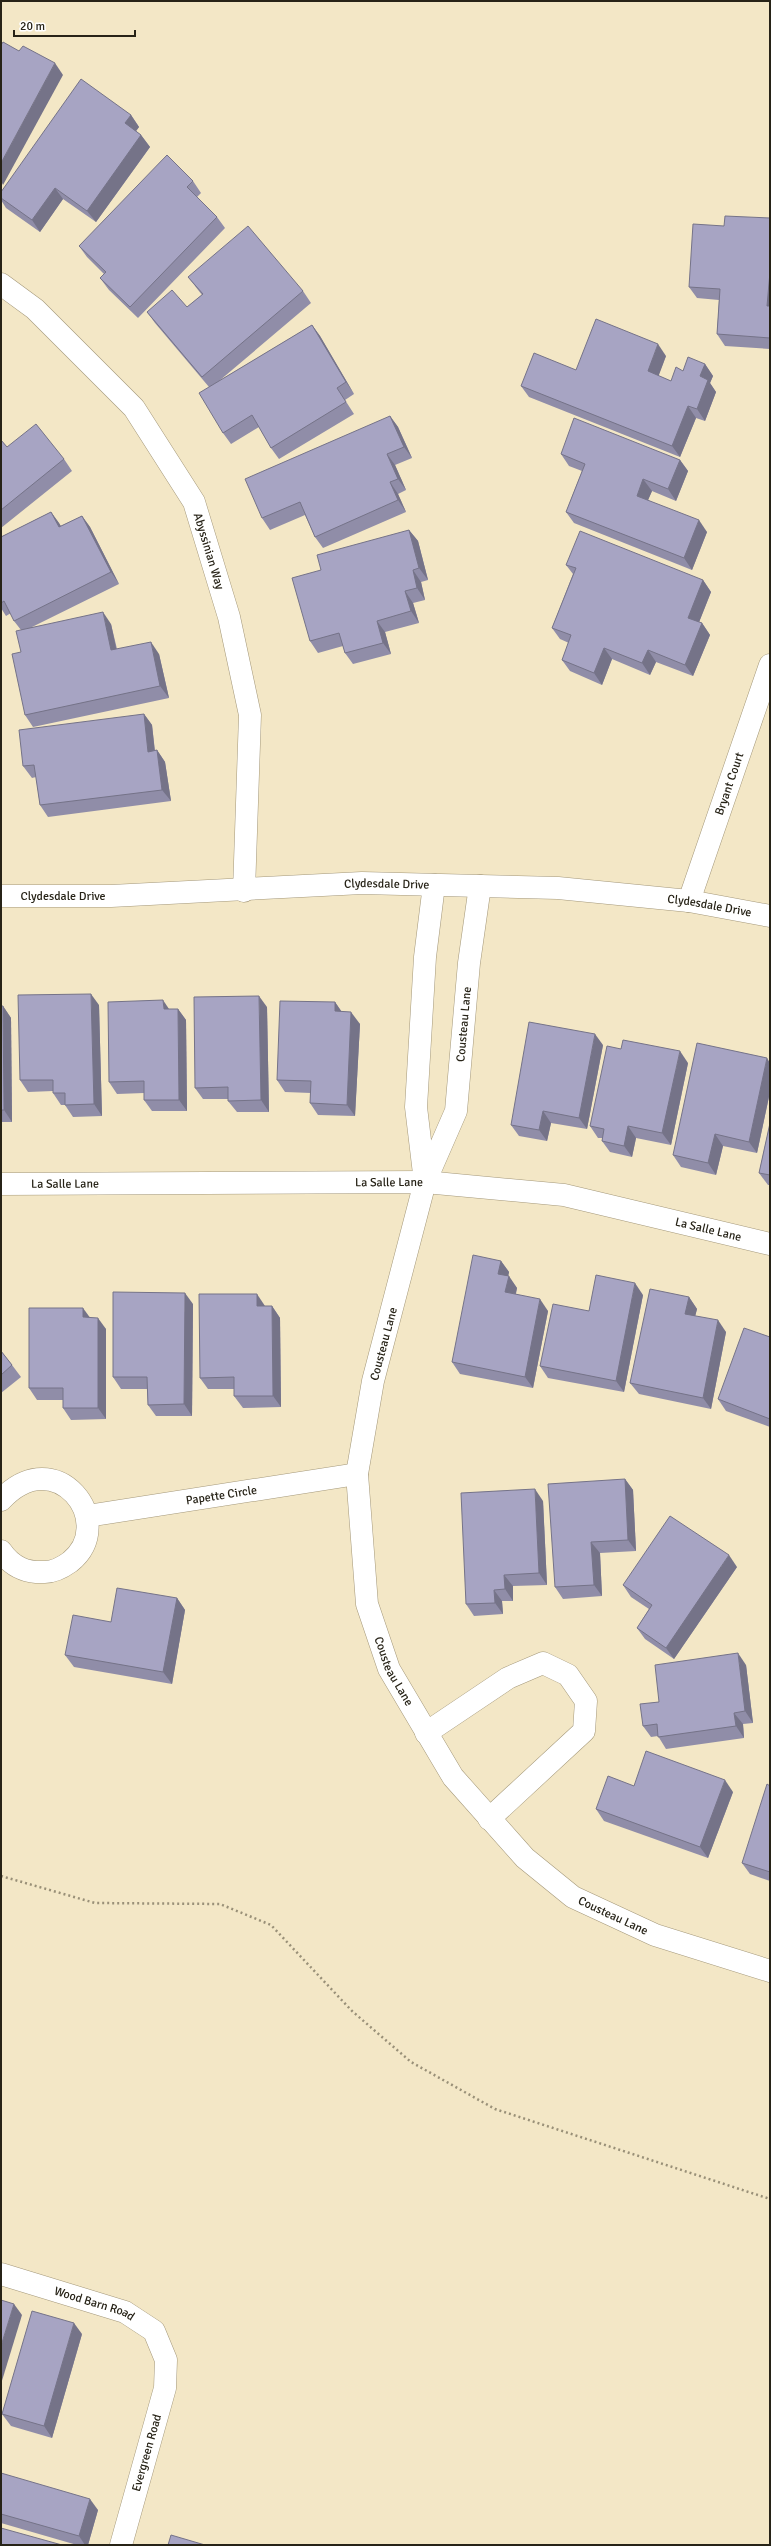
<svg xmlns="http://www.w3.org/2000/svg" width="771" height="2546" viewBox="0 0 771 2546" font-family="Signika,sans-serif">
<rect width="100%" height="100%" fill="#f3e7c6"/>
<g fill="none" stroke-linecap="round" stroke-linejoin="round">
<!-- street casing -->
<g stroke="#a4987a" stroke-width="23">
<g id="street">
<path id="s1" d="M1 284 35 309 134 408 194 502 229 617 250 715 244 891"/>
<path id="s2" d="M434 885 425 957 416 1107 425 1182 456 1111 469 963 480 886"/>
<path id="s3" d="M1 896H111L362 883 558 888 689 901 770 916"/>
<path id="s4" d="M689 901 770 665"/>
<path id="s5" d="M425 1182 373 1381 357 1474 367 1604 389 1669 453 1777 525 1858 573 1897 655 1935 770 1971"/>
<path id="s6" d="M1 1184 425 1182 564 1195 770 1244"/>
<path d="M1 1500C56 1440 119 1523 70 1562 63 1567 55 1572 45 1572 26 1573 12 1567 1 1551"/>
<path id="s7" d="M87 1516 357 1474"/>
<path d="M426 1733 508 1678 543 1663 568 1675 586 1701 584 1731 489 1819"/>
<path id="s8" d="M1 2274 125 2312 154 2331 166 2360 165 2388 121 2545"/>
</g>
</g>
<!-- path -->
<path stroke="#999078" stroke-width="2.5" stroke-dasharray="2 3" stroke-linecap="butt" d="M1 1876 95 1903 220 1904 271 1925 352 2011 411 2062 495 2109 770 2199"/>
<!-- street -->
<use href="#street" stroke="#fff" stroke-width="22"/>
</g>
<!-- wall -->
<g fill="#908da8">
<path d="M131 115 139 127 136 131 141 135 150 147 96 222 63 199 40 232 6 208 1 200V192Z"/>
<path d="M193 181 201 193 197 197 217 217 225 228 138 318 109 290 100 278 104 274 87 257 79 246Z"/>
<path d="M770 218V349L725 346 717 334 719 300 697 298 689 287 724 226Z"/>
<path d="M188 277 303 291 311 303 219 381 312 325 320 336 354 394 345 400 354 414 279 459 271 448 259 427 231 444 223 433 209 387 155 323 147 312 187 307 202 295Z"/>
<path d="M666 356 658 376 671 381 683 371 705 364 713 376 710 383 716 392 705 421 696 418 680 457 529 397 521 386 576 370Z"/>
<path d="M390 416 398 427 412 458 395 465 406 490 398 494 406 512 323 548 315 537 305 515 270 530 262 518Z"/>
<path d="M1 440 7 447 64 459 72 471 1 528Z"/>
<path d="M561 454 680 460 688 471 676 501 652 491 648 500 707 532 692 570 574 523 566 512 582 471 569 466Z"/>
<path d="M51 512 61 526 82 516 90 527 119 584 32 627 111 624 117 649 159 654 169 698 33 727 25 715 21 652V630L14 621 11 613 6 616 1 608V537Z"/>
<path d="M409 530 418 541 428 580 421 582 425 600 413 603 419 623 385 632 391 654 353 664 345 653 343 646 318 653 310 641 321 570Z"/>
<path d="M566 565 703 580 711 592 699 622 702 623 710 635 693 676 656 662 650 675 612 659 602 685 570 671 562 660 569 643 560 639 552 628 573 574Z"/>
<path d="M144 714 152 725 155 751 157 750 165 762 171 801 48 817 40 805 36 777 32 778 23 766Z"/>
<path d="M335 1002 342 1012 360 1024 355 1116 318 1115 310 1103 311 1093 285 1092 277 1080Z"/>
<path d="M99 1005 102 1116 73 1117 65 1105H61L53 1093V1091L28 1092 20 1080Z"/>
<path d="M1 1006H3L11 1018 12 1122H1Z"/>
<path d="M267 1007 269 1112H237L228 1101V1099H203L195 1088Z"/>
<path d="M169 1009H178L186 1020 187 1111H152L144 1100V1093L117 1094 109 1082Z"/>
<path d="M603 1045 587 1129 551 1123 547 1141 519 1136 511 1125Z"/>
<path d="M688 1063 671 1145 636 1138 632 1157 610 1152 602 1141V1138H598L590 1126Z"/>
<path d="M770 1063V1092L757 1153 723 1146 716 1175 681 1167 673 1155Z"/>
<path d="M770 1123V1185H768L759 1173Z"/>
<path d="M501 1261 509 1272 508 1276 517 1288 516 1294 548 1311 533 1388 460 1374 452 1362Z"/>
<path d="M643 1295 624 1392 548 1378 540 1366 589 1311Z"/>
<path d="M689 1297 697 1309 695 1316 726 1332 711 1409 639 1394 630 1383Z"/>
<path d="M193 1304 192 1416H156L148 1405 147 1389H121L113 1377Z"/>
<path d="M265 1306H272L280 1318 281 1407 243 1408 234 1396V1389H208L200 1378Z"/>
<path d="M90 1318 106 1329V1419L71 1420 63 1408V1400H37L29 1388Z"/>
<path d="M770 1337V1427L726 1411 718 1399Z"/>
<path d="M1 1351 12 1365 21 1377 1 1393Z"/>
<path d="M625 1479 633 1490 636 1551 600 1553 602 1596 563 1599 555 1587Z"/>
<path d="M543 1501 547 1585 513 1586V1601H502L503 1614 474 1616 466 1604Z"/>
<path d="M737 1567 674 1659 645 1639 637 1628 649 1609 631 1597 623 1585Z"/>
<path d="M177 1598 185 1610 172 1684 74 1667 65 1655 111 1622Z"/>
<path d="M746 1665 753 1723 743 1724 744 1738 666 1749 658 1736 651 1737 643 1726 659 1702Z"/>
<path d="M770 1786V1881L750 1874 742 1863Z"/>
<path d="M733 1792 708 1858 604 1821 596 1809Z"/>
<path d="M82 2334 52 2438 11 2426 2 2414Z"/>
<path d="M1 2473 98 2510 88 2545H77L1 2523Z"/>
</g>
<!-- shaded-wall -->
<g fill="#757388">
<path d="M55 63 63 75 3 185 1 181V163Z"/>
<path d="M131 115 139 127 133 135 125 123Z"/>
<path d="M141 135 150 147 96 222 87 211Z"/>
<path d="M55 188 63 199 40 232 32 220Z"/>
<path d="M770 272V310L767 306Z"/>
<path d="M312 325 320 336 354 394 346 382Z"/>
<path d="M658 344 666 356 656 383 648 371Z"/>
<path d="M705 364 713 376 710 383 716 392 705 421 697 409 700 376Z"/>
<path d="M688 406 696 418 680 457 672 446Z"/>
<path d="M390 416 398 427 412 458 404 447Z"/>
<path d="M387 454 395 465 406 490 398 479Z"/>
<path d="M680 460 688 471 676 501 668 489Z"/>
<path d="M643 479 652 491 645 507 637 496Z"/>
<path d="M390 482 398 494 406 512 398 500Z"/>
<path d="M51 512 59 523 67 538 59 527Z"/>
<path d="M82 516 90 527 119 584 111 572Z"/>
<path d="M699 520 707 532 692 570 684 558Z"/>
<path d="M409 530 418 541 428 580 419 568Z"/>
<path d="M413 570 421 582 425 600 417 588Z"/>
<path d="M703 580 711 592 696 630 688 618Z"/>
<path d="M405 591 413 603 419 623 411 611Z"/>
<path d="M103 612 111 624 119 662 111 650Z"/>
<path d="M377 621 385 632 391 654 383 643Z"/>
<path d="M702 623 710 635 693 676 685 665Z"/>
<path d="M151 642 159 654 169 698 160 686Z"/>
<path d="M604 648 612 659 602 685 594 673Z"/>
<path d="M648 650 656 662 650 675 642 663Z"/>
<path d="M144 714 152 725 156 763 148 752Z"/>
<path d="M157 750 165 762 171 801 162 790Z"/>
<path d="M91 994 99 1005 102 1116 94 1104Z"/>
<path d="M259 996 267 1007 269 1112 261 1100Z"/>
<path d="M163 1000 171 1012 164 1009Z"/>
<path d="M335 1002 343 1014 335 1011Z"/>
<path d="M3 1006 11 1018 12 1122 4 1110Z"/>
<path d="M178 1009 186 1020 187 1111 179 1100Z"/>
<path d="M351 1012 360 1024 355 1116 347 1105Z"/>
<path d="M595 1034 603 1045 587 1129 579 1118Z"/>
<path d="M680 1051 688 1063 671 1145 662 1133Z"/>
<path d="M767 1058 770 1063V1092L757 1153 749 1142Z"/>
<path d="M543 1111 551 1123 547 1141 539 1130Z"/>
<path d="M628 1126 636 1138 632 1157 624 1146Z"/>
<path d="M715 1134 723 1146 716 1175 708 1163Z"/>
<path d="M501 1261 509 1272 506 1286 498 1274Z"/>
<path d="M509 1276 517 1288 513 1304 505 1292Z"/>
<path d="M635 1283 643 1295 624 1392 616 1381Z"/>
<path d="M185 1293 193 1304 192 1416 184 1404Z"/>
<path d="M257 1294 265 1306V1318L257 1306Z"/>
<path d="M689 1297 697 1309 693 1325 685 1314Z"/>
<path d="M540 1299 548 1311 533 1388 525 1377Z"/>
<path d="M272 1306 280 1318 281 1407 273 1396Z"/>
<path d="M83 1308 91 1319 83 1317Z"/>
<path d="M98 1318 106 1329V1419L98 1408Z"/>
<path d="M718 1320 726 1332 711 1409 703 1398Z"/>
<path d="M625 1479 633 1490 636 1551 628 1540Z"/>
<path d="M535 1489 543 1501 547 1585 539 1573Z"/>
<path d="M591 1542 600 1553 602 1596 594 1585Z"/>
<path d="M729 1555 737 1567 674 1659 666 1648Z"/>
<path d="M504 1575 513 1586V1601L505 1589Z"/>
<path d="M494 1590 502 1601 503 1614 495 1603Z"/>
<path d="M177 1598 185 1610 172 1684 163 1672Z"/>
<path d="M738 1653 746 1665 753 1723 745 1711Z"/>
<path d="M734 1713 743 1724 744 1738 736 1726Z"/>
<path d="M725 1780 733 1792 708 1858 700 1847Z"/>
<path d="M14 2304 22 2315 1 2384V2346Z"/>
<path d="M74 2323 82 2334 52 2438 44 2426Z"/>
<path d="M90 2499 98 2510 88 2545H85L79 2536Z"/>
</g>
<!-- building -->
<g fill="#a7a4c3" stroke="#757388">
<path d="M3 42 19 51 23 46 55 63 1 163V45Z"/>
<path d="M81 79 131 115 125 123 141 135 87 211 55 188 32 220 1 198V192Z"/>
<path d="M167 155 193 181 187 187 217 217 130 307 100 278 106 272 79 246Z"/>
<path d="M725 216 770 218V272L767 306H770V338L717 334 720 289 689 287 693 224 724 226Z"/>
<path d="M248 226 303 291 202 377 147 312 172 290 187 307 203 294 188 277Z"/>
<path d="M596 319 658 344 648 371 671 381 676 367 683 371 688 357 705 364 700 376 708 380 697 409 688 406 672 446 521 386 534 353 576 370Z"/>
<path d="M312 325 346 382 337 388 346 402 271 448 252 415 223 433 199 393Z"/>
<path d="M390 416 404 447 387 454 398 479 390 482 398 500 315 537 300 502 262 518 245 479Z"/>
<path d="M574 418 680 460 668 489 643 479 637 496 699 520 684 558 566 512 585 464 561 454Z"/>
<path d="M36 424 64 459 1 510V440L7 447Z"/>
<path d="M51 512 59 527 82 516 111 572 14 621 4 601 1 603V537Z"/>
<path d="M409 530 419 568 413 570 417 588 405 591 411 611 377 621 383 643 345 653 339 633 310 641 292 578 321 570 317 555Z"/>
<path d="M580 531 703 580 688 618 702 623 685 665 648 650 642 663 604 648 594 673 562 660 571 635 552 628 576 568 566 565Z"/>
<path d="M103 612 111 650 151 642 160 686 25 715 12 654 21 652 16 631Z"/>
<path d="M144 714 148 752 157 750 162 790 40 805 34 765 23 766 19 730Z"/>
<path d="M91 994 94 1104 65 1105V1093H53V1080H20L18 995Z"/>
<path d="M259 996 261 1100 228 1101V1087L195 1088 194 997Z"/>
<path d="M163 1000 164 1009H178L179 1100H144V1081L109 1082 108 1002Z"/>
<path d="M280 1001 335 1002V1011L351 1012 347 1105 310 1103 311 1081 277 1080Z"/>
<path d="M1 1006H3L4 1110H1Z"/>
<path d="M529 1022 595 1034 579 1118 543 1111 539 1130 511 1125Z"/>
<path d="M623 1040 680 1051 662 1133 628 1126 624 1146 602 1141 604 1129 590 1126 607 1046 621 1049Z"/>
<path d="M697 1043 767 1058 749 1142 715 1134 708 1163 673 1155Z"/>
<path d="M770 1123V1175L759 1173Z"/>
<path d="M473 1255 501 1261 498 1274 509 1276 505 1292 540 1299 525 1377 452 1362Z"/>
<path d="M596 1275 635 1283 616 1381 540 1366 553 1304 589 1311Z"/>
<path d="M650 1289 689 1297 685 1314 718 1320 703 1398 630 1383Z"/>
<path d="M113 1292 185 1293 184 1404 148 1405 147 1377H113Z"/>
<path d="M199 1294H257V1306H272L273 1396H234V1377L200 1378Z"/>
<path d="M29 1308H83V1317L98 1318V1408H63V1388H29Z"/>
<path d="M744 1328 770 1337V1419L718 1399Z"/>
<path d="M1 1351 12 1365 1 1375Z"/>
<path d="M625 1479 628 1540 591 1542 594 1585 555 1587 548 1484Z"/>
<path d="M535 1489 539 1573 504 1575 505 1589 494 1590 495 1603 466 1604 461 1493Z"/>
<path d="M670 1516 729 1555 666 1648 637 1628 652 1605 623 1585Z"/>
<path d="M117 1588 177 1598 163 1672 65 1655 73 1615 111 1622Z"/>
<path d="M738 1653 745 1711 734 1713 736 1726 658 1737 657 1724 643 1726 640 1704 659 1702 655 1665Z"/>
<path d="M646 1751 725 1780 700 1847 596 1809 608 1776 634 1786Z"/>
<path d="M767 1784 770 1786V1872L742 1863Z"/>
<path d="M1 2300 14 2304 1 2346Z"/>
<path d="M32 2311 74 2323 44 2426 2 2414Z"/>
<path d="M1 2473 90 2499 79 2536 1 2514Z"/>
<path d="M1 2528 62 2545H1Z"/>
<path d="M171 2535 205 2545H168Z"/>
</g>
<g text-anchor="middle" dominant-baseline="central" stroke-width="3.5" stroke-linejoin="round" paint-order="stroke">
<!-- street labels -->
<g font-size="12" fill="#272317" stroke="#fff">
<text stroke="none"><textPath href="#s1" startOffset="345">Abyssinian Way</textPath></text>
<text stroke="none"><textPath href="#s4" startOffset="124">Bryant Court</textPath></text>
<text stroke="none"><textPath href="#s3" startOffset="386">Clydesdale Drive</textPath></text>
<text stroke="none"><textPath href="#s3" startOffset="62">Clydesdale Drive</textPath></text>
<text stroke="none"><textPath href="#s3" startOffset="710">Clydesdale Drive</textPath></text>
<text stroke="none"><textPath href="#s2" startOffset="463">Cousteau Lane</textPath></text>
<text stroke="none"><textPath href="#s6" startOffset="388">La Salle Lane</textPath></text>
<text stroke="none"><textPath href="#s6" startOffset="64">La Salle Lane</textPath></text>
<text stroke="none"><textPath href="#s6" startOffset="712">La Salle Lane</textPath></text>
<text transform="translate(384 1344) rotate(-75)">Cousteau Lane</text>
<text stroke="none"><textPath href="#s7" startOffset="136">Papette Circle</textPath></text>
<text stroke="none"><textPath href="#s5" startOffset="503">Cousteau Lane</textPath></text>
<text stroke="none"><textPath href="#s5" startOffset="839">Cousteau Lane</textPath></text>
<text stroke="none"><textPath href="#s8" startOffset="98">Wood Barn Road</textPath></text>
<text transform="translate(147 2453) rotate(-74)">Evergreen Road</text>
</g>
</g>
<!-- border -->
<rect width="771" height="2546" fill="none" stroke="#272317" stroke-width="4"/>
<!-- scale -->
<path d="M14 30v6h121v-6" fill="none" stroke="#272317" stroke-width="2"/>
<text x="20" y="30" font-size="12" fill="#272317" stroke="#ffffff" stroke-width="3" paint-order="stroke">20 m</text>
</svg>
